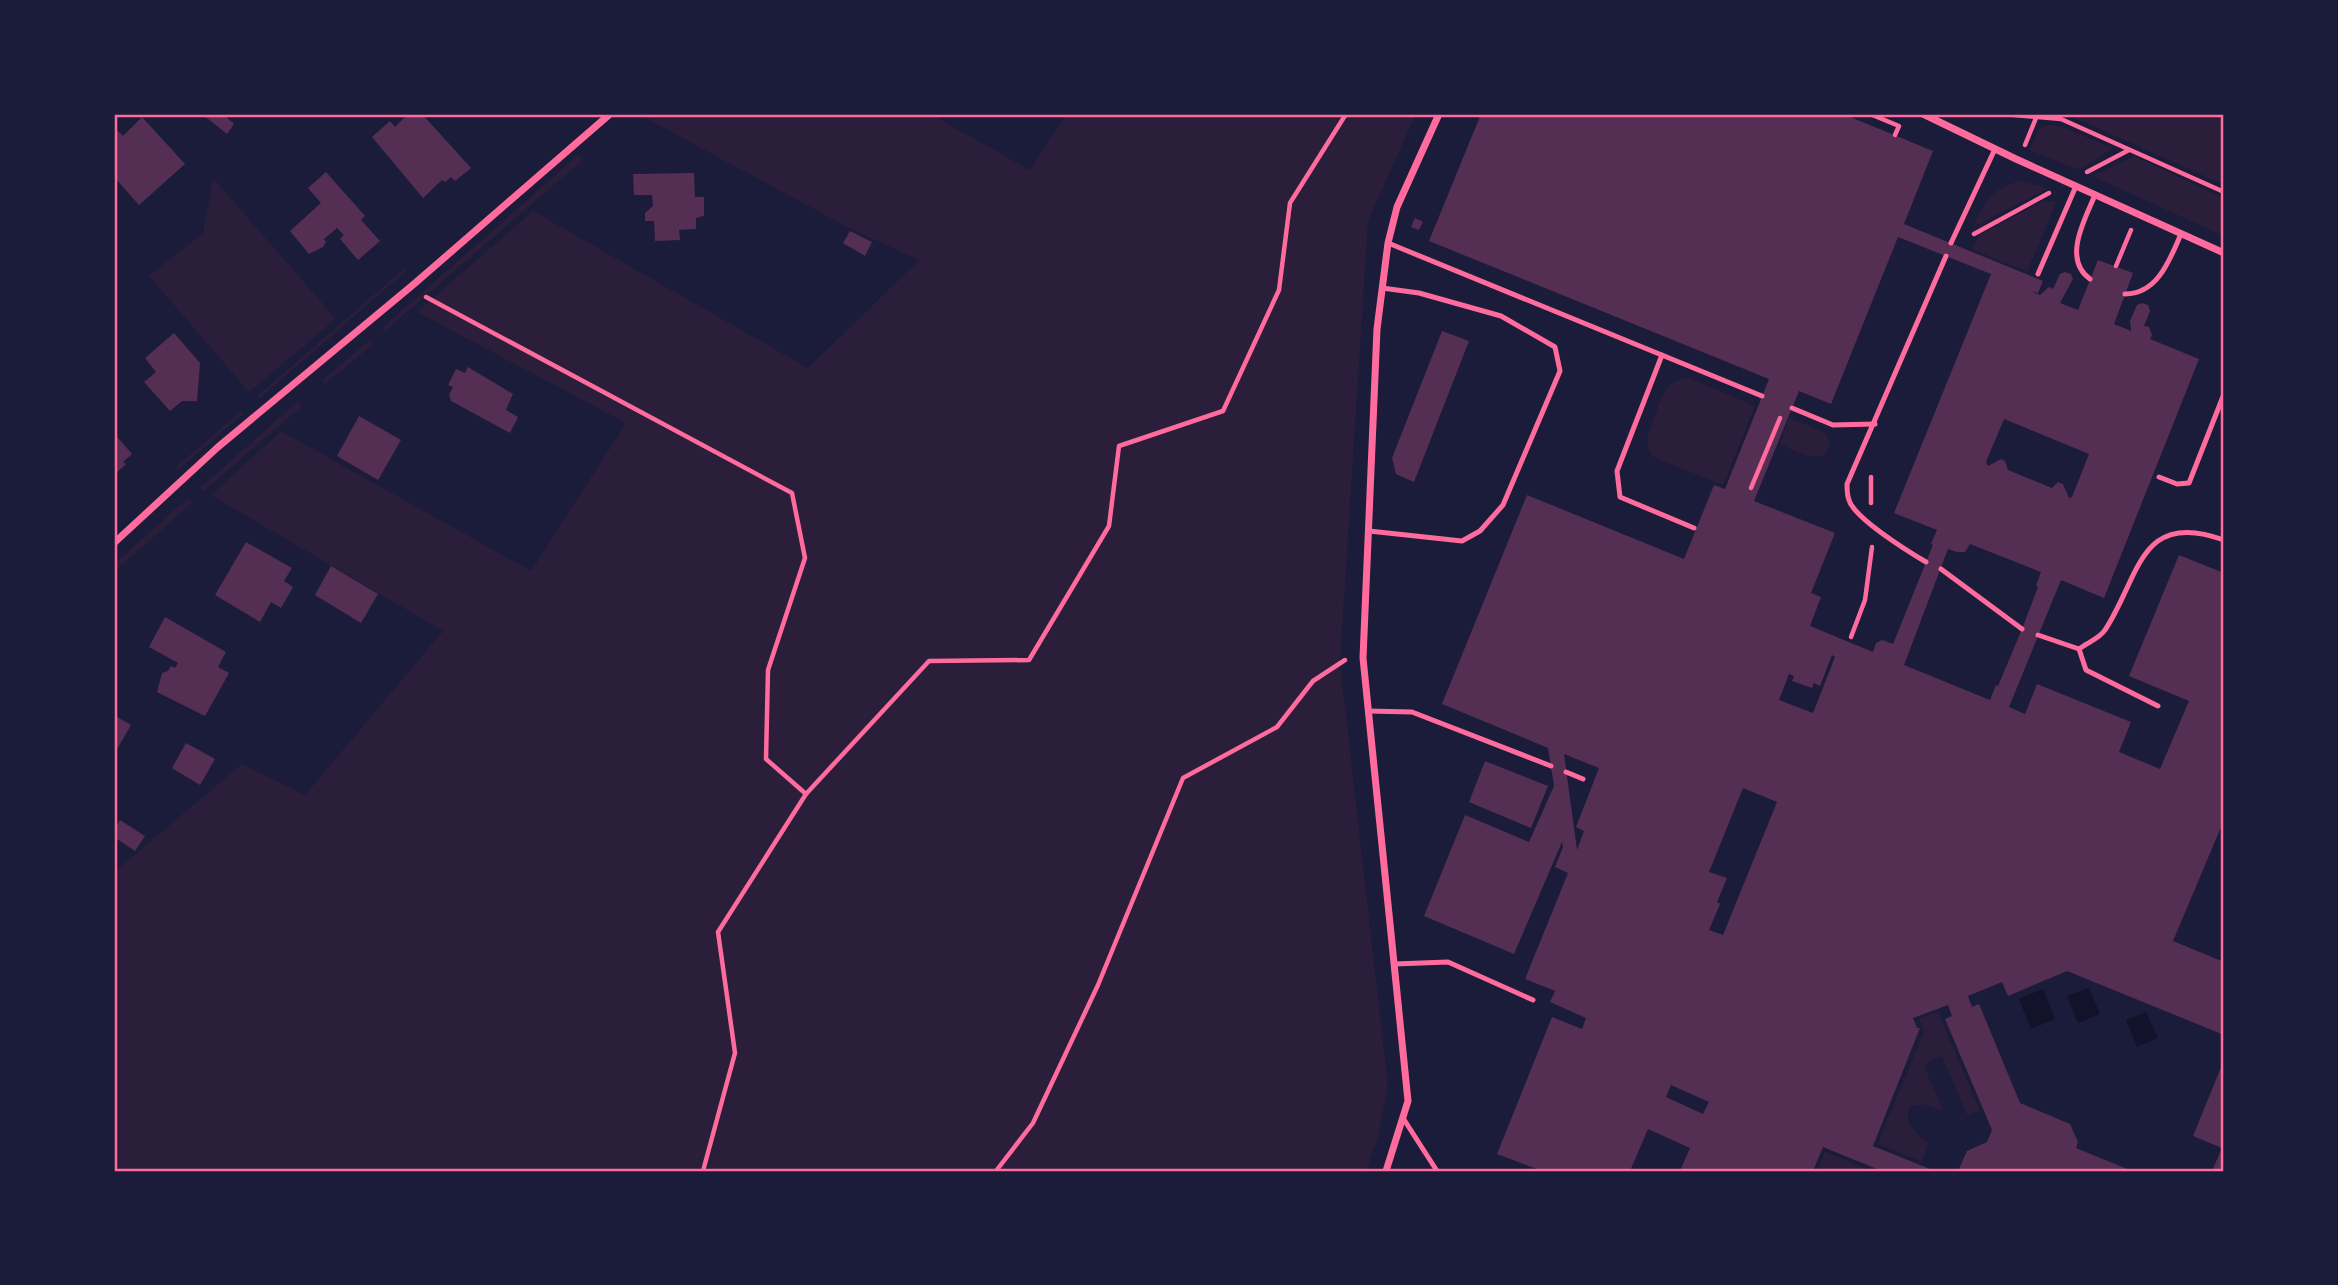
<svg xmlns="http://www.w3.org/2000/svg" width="2338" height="1285" viewBox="0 0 2338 1285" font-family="Karla,sans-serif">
<rect width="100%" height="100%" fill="#1b1b3a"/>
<!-- green -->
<g fill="#2a1e3b">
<path d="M645 114H930L1030 170 1066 114H1416L1368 221 1340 663 1388 1085 1378 1137 1366 1171H114V872L242 764 305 795 443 631 211 495 281 431 531 571 626 423 417 312 533 211 808 368 919 260 851 229 642 116Z"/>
<path d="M2067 114H2224V185Z"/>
<path d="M2052 125 2062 127 2113 148 2080 170 2029 150 2040 128Z"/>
<path d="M578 155 583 160 384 332 382 328Z"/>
<path d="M2134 156 2224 198V236L2092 176Z"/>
<path d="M213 178 336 319 249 392 149 276 203 233Z"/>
<path d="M2019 181 2049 188 1973 227C1985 201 1990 190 2019 181Z"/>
<path d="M2043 201 2056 202 2027 272 1972 249 1978 236Z"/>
<path d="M405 268 407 270 259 399 256 397Z"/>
<path d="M370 340 373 344 325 384 322 380Z"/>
<path d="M1690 378 1755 406 1723 485 1655 458 1649 451 1647 437 1661 399 1669 385 1678 380Z"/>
<path d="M298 401 302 406 203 492 200 488Z"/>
<path d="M241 411 243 414 178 470 176 467Z"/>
<path d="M1789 418 1824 432 1830 441 1826 454C1812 462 1794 450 1780 444Z"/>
<path d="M188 498 192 503 114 572V564Z"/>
<path d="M1938 1012 1980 1111 1967 1115 1942 1056 1929 1061 1925 1069 1944 1111 1922 1104 1910 1107C1902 1124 1916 1133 1928 1143L1922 1162 1878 1144 1924 1031 1919 1019Z"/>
<path d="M1825 1152 1871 1171H1817Z"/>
</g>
<!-- water -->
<g fill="#12122b">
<path d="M2089 988 2100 1014 2078 1023 2067 996Z"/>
<path d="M2043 989 2055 1019 2031 1029 2019 999Z"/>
<path d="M2146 1012 2158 1038 2137 1047 2126 1020Z"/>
</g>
<!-- building -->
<g fill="#542f53" fill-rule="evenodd">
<path d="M202 114H226L225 116 234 124 227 134Z"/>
<path d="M408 114H422L471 168 455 181 451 177 445 182 442 180 423 198 372 137 390 121 395 127Z"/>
<path d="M1481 114H1843L1933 151 1904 224 2043 281 2038 293 2030 291 2040 295 2049 287 2053 289 2060 274 2065 272 2071 274 2073 279 2060 303 2078 310 2098 260 2133 273 2114 324 2131 331 2130 321 2137 305 2142 303 2148 305 2150 311 2144 326 2149 327 2152 335 2150 339 2199 359 2104 598 2061 580 2009 707 2025 714 2037 684 2131 722 2119 752 2160 769 2189 701 2129 676 2179 555 2224 573V820L2173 941 2224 962V1035L2067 971 2008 996 2002 982 1968 996 1972 1007 1979 1004 2020 1103 2070 1124 2078 1142 2076 1148 2132 1171H1958L1967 1151 1987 1142 1992 1130 1945 1019 1952 1016 1948 1005 1913 1018 1917 1028H1920L1873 1146 1935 1171H1882L1823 1147 1813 1171H1680L1690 1148 1648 1129 1630 1171H1542L1497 1154 1552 1017 1582 1029 1586 1018 1550 1002 1555 991 1525 979 1568 873 1555 867 1563 847 1562 842 1514 954 1424 916 1465 815 1529 842 1554 786 1548 748 1442 704 1527 495 1684 559 1714 485 1725 489 1769 379 1429 241ZM1898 237 1991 274 1894 513 1937 530 1931 544 1933 545 1893 644 1882 640 1876 643 1873 652 1810 626 1821 597 1811 593 1835 533 1754 501 1799 391 1831 404ZM2004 419 2089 454 2072 497 2069 498 2063 484 2058 482 2052 488 2008 470 2005 461 2001 459 1988 466 1986 462ZM1970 544 2041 572 2036 586 2038 587 2022 629 1998 686 1996 685 1990 700 1904 665 1948 549 1957 552H1965ZM1832 655 1835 657 1813 713 1779 700 1789 674 1794 676 1792 681 1812 688 1814 683 1820 686ZM1564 754 1599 768 1576 827 1584 831 1577 850ZM1743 788 1777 802 1723 935 1709 930 1720 904 1717 902 1727 878 1709 872ZM1671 1085 1709 1102 1703 1114 1666 1097Z"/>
<path d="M142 117 185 164 139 205 114 177V127L123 136Z"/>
<path d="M326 172 365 216 361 220 380 241 358 260 340 239 344 235 337 228 324 239 326 242 323 247 309 254 290 231 321 203 308 188Z"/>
<path d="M694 173 695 197H704V216L696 218V229L679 230 680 240 655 241 654 221H645V213L653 206 652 195H634L633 174Z"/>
<path d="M1415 218 1423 222 1419 230 1411 227Z"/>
<path d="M850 231 872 242 865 256 843 243Z"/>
<path d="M1442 331 1469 341 1414 482 1396 474 1392 458Z"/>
<path d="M174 333 200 363 197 401H182L170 411 144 382 156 372 145 358Z"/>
<path d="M468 367 513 394 506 410 518 417 510 433 451 401 449 395 453 387 448 385 456 369 465 373Z"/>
<path d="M359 416 401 440 378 480 337 456Z"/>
<path d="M114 433 132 454 123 462 126 464 114 475Z"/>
<path d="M246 542 292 568 284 581 293 587 281 608 271 602 260 622 215 595Z"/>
<path d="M331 566 378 594 361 623 315 595Z"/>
<path d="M165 617 226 652 218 667 229 673 205 716 157 692 162 673 168 671 171 666 175 668 178 663 149 647Z"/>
<path d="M114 715 131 725 116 751 114 749Z"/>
<path d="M186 743 215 759 200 785 172 768Z"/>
<path d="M1485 761 1548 786 1531 828 1469 802Z"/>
<path d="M120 820 145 836 135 851 114 837V831Z"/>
<path d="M2224 1060V1171H2212L2222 1148 2193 1136Z"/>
</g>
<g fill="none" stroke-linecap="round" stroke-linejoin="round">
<!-- path -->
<g stroke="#ff6b9d" stroke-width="4.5">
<path d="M1870 114 1899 126 1895 135"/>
<path d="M2003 114 2061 119 2224 192"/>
<path d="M2025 145 2036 118"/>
<path d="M2087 172 2129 150"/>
<path d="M1974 234 2049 193"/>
<path d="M2116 266 2131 230"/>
<path d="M426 297 792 493 805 558 768 670 766 759 806 794 718 932 735 1053 703 1171"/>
<path d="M1871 477V503"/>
<path d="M1751 488 1780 418"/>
<path d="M1851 637 1865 600 1872 547"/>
<path d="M806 794 929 661 1029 660 1109 526 1119 446 1223 411 1279 290 1290 203 1346 114"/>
<path d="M996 1171 1033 1123 1098 985 1183 778 1277 727 1313 681 1345 660"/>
</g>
<!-- service -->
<g stroke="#ff6b9d" stroke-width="5">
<path d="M1388 243 1762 396"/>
<path d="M1951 243 1995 149"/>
<path d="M2038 274 2076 186"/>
<path d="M2090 279C2062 259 2085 219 2095 195"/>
<path d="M2125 294C2158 294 2170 259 2181 234"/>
<path d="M1662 355 1617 471 1620 497 1694 528"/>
<path d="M1792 408 1833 425 1875 424"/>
<path d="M2159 477 2177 484 2189 483 2224 394"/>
<path d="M1369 531 1462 541 1480 531 1503 505 1560 371 1555 347 1501 316 1419 293 1382 288"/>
<path d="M1926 562C1909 552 1854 518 1849 500 1847 495 1847 489 1847 484L1946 256"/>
<path d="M1941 569 2022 629"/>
<path d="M2038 635 2079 649C2087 643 2100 638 2105 630 2140 577 2139 509 2224 540"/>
<path d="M2079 649 2086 670 2158 706"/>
<path d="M1368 711 1412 712 1551 766"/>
<path d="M1566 772 1583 779"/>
<path d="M1394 964 1448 962 1533 1000"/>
<path d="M1403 1118 1437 1171"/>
</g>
<!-- minor -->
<g stroke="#ff6b9d" stroke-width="7">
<path d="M1923 114 2016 159 2224 253"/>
<path d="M114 543 218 447 414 284 610 114"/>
<path d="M1386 1171 1408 1101 1363 658 1377 329 1388 243 1397 207 1439 114"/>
</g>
</g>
<!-- border -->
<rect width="2338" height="1285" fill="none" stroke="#1b1b3a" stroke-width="231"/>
<rect x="116" y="116" width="2106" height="1054" fill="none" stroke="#ff6b9d" stroke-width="2.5"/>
</svg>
